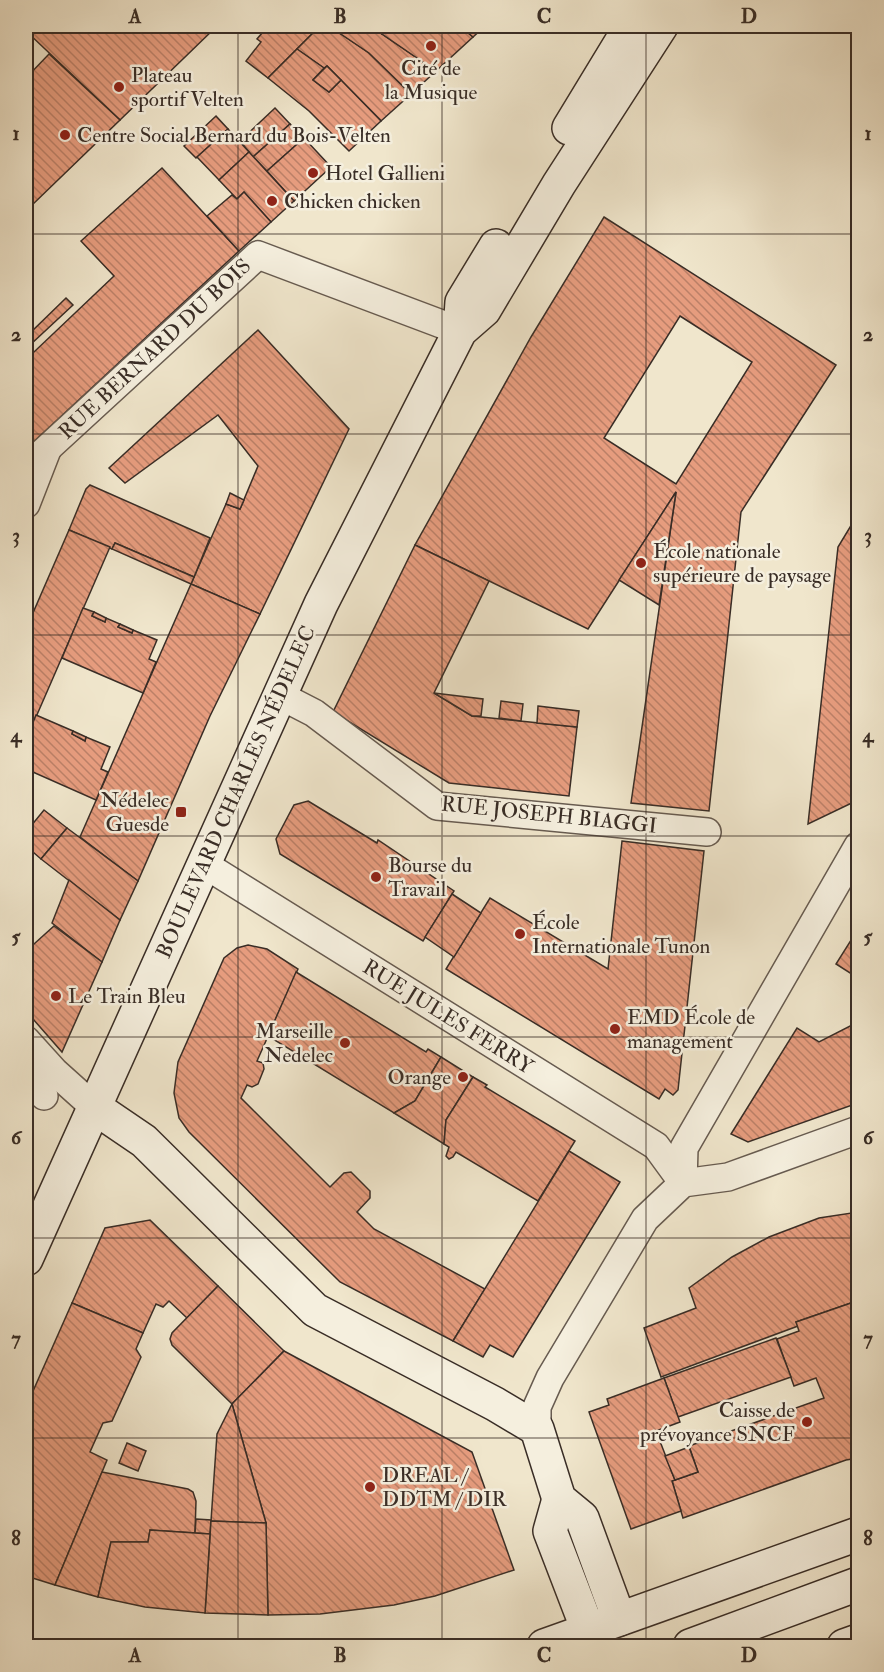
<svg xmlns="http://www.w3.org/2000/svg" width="884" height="1672" viewBox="0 0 884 1672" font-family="'IM FELL Double Pica',serif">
<defs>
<pattern id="building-back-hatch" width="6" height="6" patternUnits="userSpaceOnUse" patternTransform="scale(1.5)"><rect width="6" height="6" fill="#e69c7e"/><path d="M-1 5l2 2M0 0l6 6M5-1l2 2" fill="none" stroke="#bb8067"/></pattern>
</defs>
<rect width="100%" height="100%" fill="#f0e6cc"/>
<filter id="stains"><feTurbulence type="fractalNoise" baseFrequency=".00333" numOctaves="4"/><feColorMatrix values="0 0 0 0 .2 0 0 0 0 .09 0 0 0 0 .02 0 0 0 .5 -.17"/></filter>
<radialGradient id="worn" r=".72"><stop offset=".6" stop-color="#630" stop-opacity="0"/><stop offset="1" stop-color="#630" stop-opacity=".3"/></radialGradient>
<!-- building -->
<g fill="url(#building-back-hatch)" stroke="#392d26" stroke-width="1.5" fill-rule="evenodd">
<path d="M26 26H217L120 120 26 31Z"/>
<path d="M268 26H320L268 78 246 61 261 42 257 39Z"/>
<path d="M320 26H329L369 53 411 94 381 121 327 66 324 68 297 49Z"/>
<path d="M329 26H370L436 71 411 94 369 53Z"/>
<path d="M370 26H390L382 34Z"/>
<path d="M390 26H460L473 37 436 71 382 34Z"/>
<path d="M460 26H485L473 37Z"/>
<path d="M297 49 324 68 313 80 329 92 341 80 381 121 349 151 309 111 268 78Z"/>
<path d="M49 54 120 120 30 207 26 203V78Z"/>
<path d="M327 66 341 80 329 92 313 80Z"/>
<path d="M275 108 290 124 253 157 240 141Z"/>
<path d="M216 116 228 129 196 158 184 146Z"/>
<path d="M290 124 304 138 267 171 253 157Z"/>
<path d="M228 129 249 152 219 180 197 157Z"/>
<path d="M304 138 331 167 294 201 267 171Z"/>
<path d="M249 152 294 201 271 222 244 192 237 199 219 180Z"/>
<path d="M162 168 239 251 26 449V349L29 346 34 352 114 276 81 241Z"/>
<path d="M244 192 271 222 239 251 207 216 232 195 237 199Z"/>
<path d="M604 217 836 365 741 512 709 811 631 803 676 492 588 629 415 545 531 337ZM680 316 752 362 676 484 604 438Z"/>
<path d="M66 298 73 305 30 345 26 337Z"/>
<path d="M258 330 349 429 260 614 191 584 226 504 240 509 258 466 218 415 125 483 109 468Z"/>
<path d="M90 485 210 538 194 577 115 543 112 549 69 530 86 489Z"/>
<path d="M676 492 659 605 619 580Z"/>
<path d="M230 493 244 500 240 509 226 504Z"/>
<path d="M858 514V800L808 824 838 547Z"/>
<path d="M69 530 110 547 26 740V629Z"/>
<path d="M115 543 194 577 191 584 112 549Z"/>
<path d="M415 545 489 581 434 693 472 716 577 727 569 796 449 783 333 712Z"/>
<path d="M191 584 260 614 210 716 138 881 80 837Z"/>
<path d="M83 608 94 612 92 616 105 622 106 618 120 624 118 627 132 633 133 630 157 640 149 659 156 662 143 693 62 658Z"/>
<path d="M94 612 106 618 105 622 92 616Z"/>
<path d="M120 624 133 630 132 633 118 627Z"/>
<path d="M434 693 483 699 481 716H472Z"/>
<path d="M501 701 523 704 521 721 499 718Z"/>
<path d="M538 706 579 711 577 727 537 723Z"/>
<path d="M36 715 73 731 72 734 85 741 86 737 110 747 101 769 108 772 96 800 26 769V740Z"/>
<path d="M73 731 86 737 85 741 72 734Z"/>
<path d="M308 801 377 843 378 840 454 891 423 941 280 854 276 839 294 805Z"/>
<path d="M44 810 67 828 41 859 26 846V832Z"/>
<path d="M67 828 138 881 120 920 41 859Z"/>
<path d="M622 841 704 851 678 1090 673 1095 665 1089 659 1099 446 969 490 898 608 969Z"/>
<path d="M69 880 120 920 102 962 52 923Z"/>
<path d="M452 894 481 913 454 957 425 937Z"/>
<path d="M54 926 102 962 62 1052 26 1011V935L34 944Z"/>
<path d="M858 929V983L855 976 836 964Z"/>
<path d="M248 945 267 949 298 969 257 1061 263 1063 264 1069 258 1084 252 1087 247 1085 241 1098 330 1187 344 1173 351 1172 370 1191V1198L357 1212 374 1229 485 1289 453 1341 340 1282 189 1132 179 1118 174 1093 178 1062 224 958 237 948Z"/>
<path d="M296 972 426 1052 428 1049 441 1057 415 1101 394 1113 268 1036Z"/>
<path d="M858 1022V1103L748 1142 731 1134 797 1028 819 1042Z"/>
<path d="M441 1057 473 1077 446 1120 444 1144 394 1113 415 1101Z"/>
<path d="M473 1077 487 1085 485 1087 575 1141 538 1201 456 1152 453 1157 449 1159 446 1156 449 1147 444 1144 446 1120Z"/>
<path d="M569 1151 620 1182 513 1357 490 1345 483 1357 453 1341Z"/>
<path d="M858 1212V1304L852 1306 851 1303 796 1322 798 1326 661 1377 644 1328 696 1308 689 1288 732 1257 769 1237 819 1218Z"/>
<path d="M150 1220 218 1286 187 1318 169 1301 163 1307 156 1304 143 1333 72 1303 105 1228Z"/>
<path d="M218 1286 284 1351 232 1404 172 1345 170 1339 172 1333Z"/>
<path d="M72 1303 143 1333 136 1349 141 1357 112 1421 103 1423 90 1452 107 1460 55 1585 26 1576V1407Z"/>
<path d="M851 1303 854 1311 858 1310V1458L846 1460 683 1518 672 1481 698 1472 689 1446 824 1398 816 1378 794 1386 777 1339 799 1331 796 1322Z"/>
<path d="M776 1338 791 1377 678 1417 664 1378Z"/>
<path d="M284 1351 472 1452 514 1570 435 1596 394 1605 320 1614 268 1615 266 1523 232 1404Z"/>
<path d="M664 1378 680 1422 656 1431 675 1480 672 1481 681 1511 631 1529 589 1412 609 1405 607 1399Z"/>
<path d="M232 1404 266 1523 211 1521 217 1434Z"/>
<path d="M127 1443 146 1451 138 1471 119 1463Z"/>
<path d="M689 1447 698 1472 675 1480 665 1456Z"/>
<path d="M102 1472 188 1489 193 1492 196 1501 195 1533 150 1530 148 1542H111L98 1597 55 1585Z"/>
<path d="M196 1519 211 1520 210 1534 195 1533Z"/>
<path d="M211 1521 266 1523 268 1615 205 1613Z"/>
<path d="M150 1530 210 1534 205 1613 145 1607 98 1597 111 1542H148Z"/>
</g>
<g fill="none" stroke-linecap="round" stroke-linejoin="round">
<!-- street casing -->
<g stroke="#675b50" stroke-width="30">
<g id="street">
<path d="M26 468 258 255 460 331"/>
<path d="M26 504 47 450"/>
<path d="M281 696 314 713 437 806 707 832"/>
<path d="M202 863 656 1146 683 1183"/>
<path d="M26 1040 55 1072 94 1107"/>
<path d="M26 1078 44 1096"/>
<path d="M683 1183 684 1148 858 846"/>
<path d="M537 1429V1407L550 1378 645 1219 683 1183 728 1177 858 1130"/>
</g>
</g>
<!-- secondary casing -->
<g stroke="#392d26" stroke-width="36">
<g id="secondary">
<path d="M569 128 631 26"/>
<path d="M460 331 462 302 496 246"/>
<path d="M94 1107 144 1141 315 1310 495 1404 537 1429 559 1499 582 1518 619 1619"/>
<path d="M26 1259 321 604 460 331 484 310 559 184 661 26"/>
<path d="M559 1499 550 1531 588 1630 601 1646"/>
<path d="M544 1646 858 1534"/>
<path d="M690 1646 858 1584"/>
<path d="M844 1646 858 1641"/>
</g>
</g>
<!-- street -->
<use href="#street" stroke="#f5efde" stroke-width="27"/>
<!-- secondary -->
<use href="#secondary" stroke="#f5efde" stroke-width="33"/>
</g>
<!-- grid -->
<path fill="none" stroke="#392d26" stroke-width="1.5" stroke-opacity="0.55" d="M238 26V1646M442 26V1646M646 26V1646M26 234H858M26 434H858M26 635H858M26 836H858M26 1037H858M26 1238H858M26 1438H858"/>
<!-- markers -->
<g fill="#8f2418" stroke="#f5efde" stroke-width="2">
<circle cx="431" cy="46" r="6"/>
<circle cx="119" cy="87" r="6"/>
<circle cx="65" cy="135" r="6"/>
<circle cx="313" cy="173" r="6"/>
<circle cx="272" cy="201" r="6"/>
<circle cx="641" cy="563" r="6"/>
<rect x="175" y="806" width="12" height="12" rx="3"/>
<circle cx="376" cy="877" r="6"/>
<circle cx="520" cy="934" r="6"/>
<circle cx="56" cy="996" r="6"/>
<circle cx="615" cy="1029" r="6"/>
<circle cx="345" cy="1043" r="6"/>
<circle cx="463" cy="1077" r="6"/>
<circle cx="807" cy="1422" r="6"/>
<circle cx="370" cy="1487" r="6"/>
</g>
<g text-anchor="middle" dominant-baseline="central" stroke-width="5" stroke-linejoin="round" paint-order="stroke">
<!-- poi labels -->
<g font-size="21" fill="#392d26" stroke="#f5efde" text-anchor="start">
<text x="431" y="68" text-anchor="middle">Cité de<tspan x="431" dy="24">la Musique</tspan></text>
<text x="131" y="75">Plateau<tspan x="131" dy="24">sportif Velten</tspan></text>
<text x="77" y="135">Centre Social Bernard du Bois-Velten</text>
<text x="325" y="173">Hotel Gallieni</text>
<text x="284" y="201">Chicken chicken</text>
<text x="653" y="551">École nationale<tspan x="653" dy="24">supérieure de paysage</tspan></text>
<text x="169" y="800" text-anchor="end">Nédelec<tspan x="169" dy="24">Guesde</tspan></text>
<text x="388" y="865">Bourse du<tspan x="388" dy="24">Travail</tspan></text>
<text x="532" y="922">École<tspan x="532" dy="24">Internationale Tunon</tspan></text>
<text x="68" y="996">Le Train Bleu</text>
<text x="627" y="1017">EMD École de<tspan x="627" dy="24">management</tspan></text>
<text x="333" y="1031" text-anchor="end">Marseille<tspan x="333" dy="24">Nedelec</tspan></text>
<text x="451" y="1077" text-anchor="end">Orange</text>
<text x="795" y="1410" text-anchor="end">Caisse de<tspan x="795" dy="24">prévoyance SNCF</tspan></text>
<text x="382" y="1475">DREAL /<tspan x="382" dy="24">DDTM / DIR</tspan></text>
</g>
<!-- street labels -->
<g font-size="21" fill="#392d26" stroke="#f5efde">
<text transform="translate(155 349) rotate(-43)">RUE BERNARD DU BOIS</text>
<text transform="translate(236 792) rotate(-66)">BOULEVARD CHARLES NÉDELEC</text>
<text transform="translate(549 815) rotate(6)">RUE JOSEPH BIAGGI</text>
<text transform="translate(448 1017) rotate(32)">RUE JULES FERRY</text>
</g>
</g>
<!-- margin -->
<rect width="884" height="1672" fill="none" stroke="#f0e6cc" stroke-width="66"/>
<rect x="33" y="33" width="818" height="1606" fill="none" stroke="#392d26" stroke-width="2"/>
<g font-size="20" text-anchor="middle" font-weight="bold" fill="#392d26">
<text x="135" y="23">A</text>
<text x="340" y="23">B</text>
<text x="544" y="23">C</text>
<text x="749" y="23">D</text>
<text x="16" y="140">1</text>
<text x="868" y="140">1</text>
<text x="16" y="341">2</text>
<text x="868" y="341">2</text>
<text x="16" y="542">3</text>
<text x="868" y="542">3</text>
<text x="16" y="742">4</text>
<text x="868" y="742">4</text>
<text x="16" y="943">5</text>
<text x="868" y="943">5</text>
<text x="16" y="1144">6</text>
<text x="868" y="1144">6</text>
<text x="16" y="1345">7</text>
<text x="868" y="1345">7</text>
<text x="16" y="1545">8</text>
<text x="868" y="1545">8</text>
<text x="135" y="1662">A</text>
<text x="340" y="1662">B</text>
<text x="544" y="1662">C</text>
<text x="749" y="1662">D</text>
</g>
<rect width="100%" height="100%" filter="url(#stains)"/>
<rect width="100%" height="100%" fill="url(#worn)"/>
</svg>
